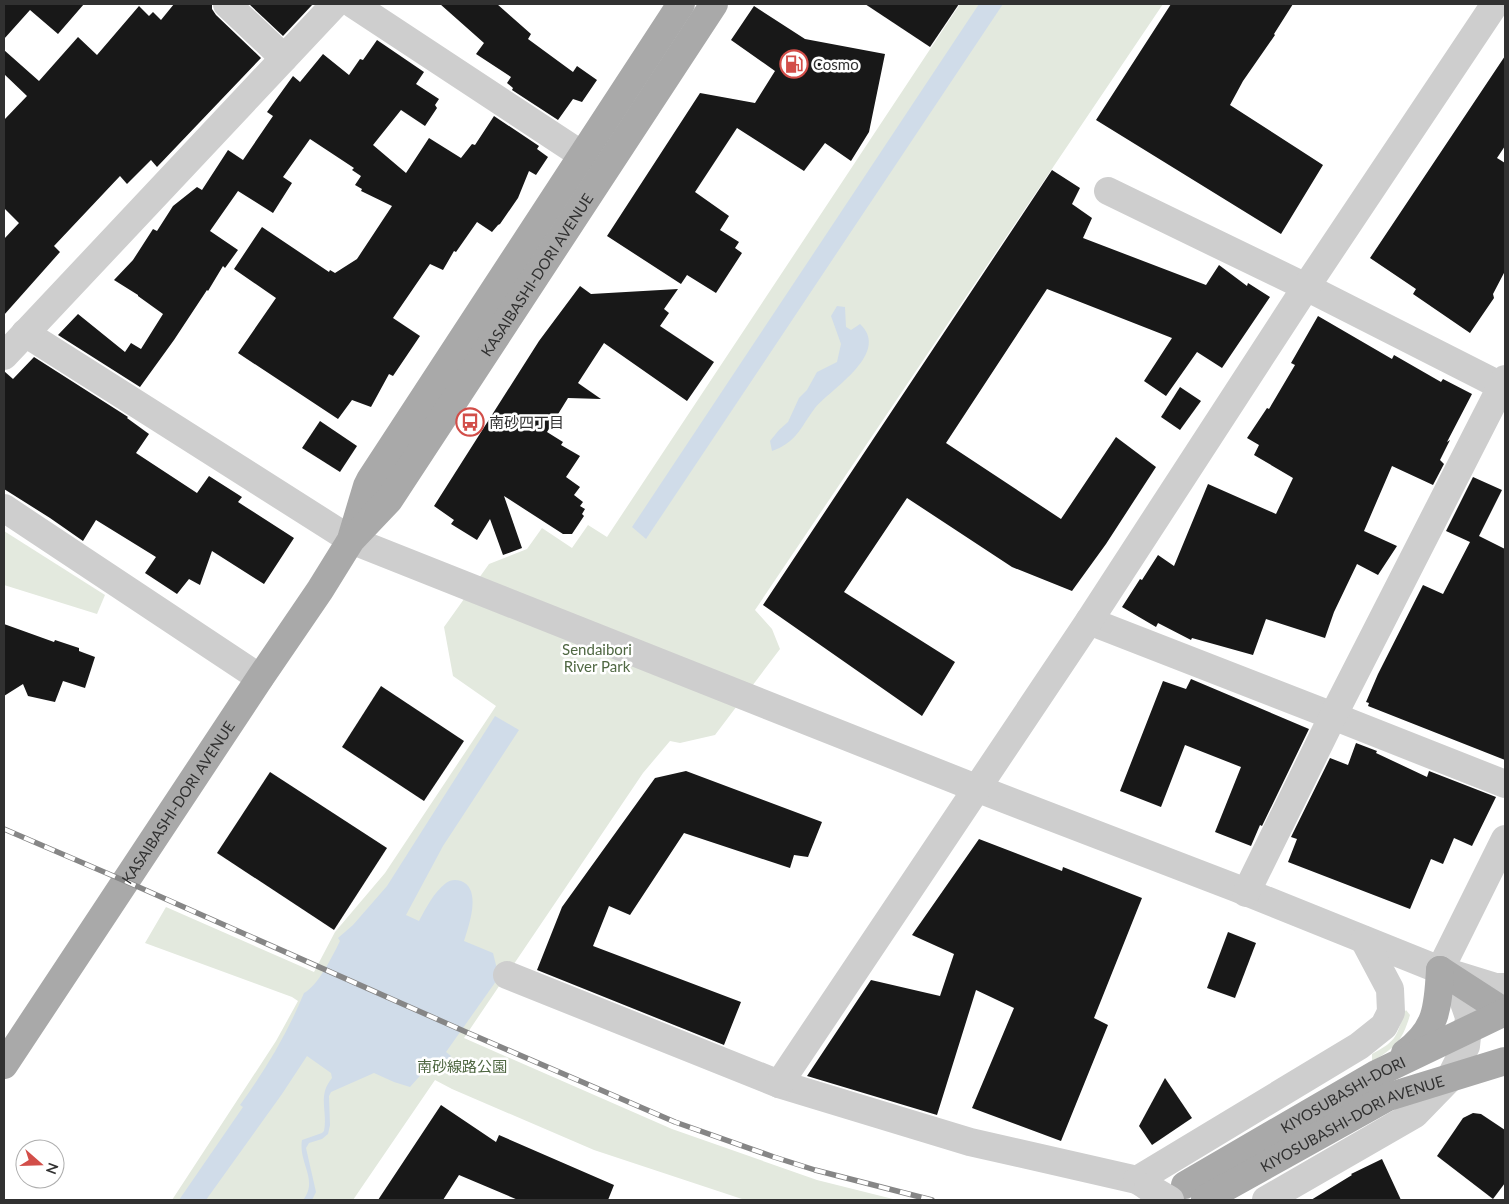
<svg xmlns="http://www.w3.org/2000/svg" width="1509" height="1204" viewBox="0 0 1509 1204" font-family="Lato,'Noto Sans JP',sans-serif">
<rect width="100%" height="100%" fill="#fff"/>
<!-- green -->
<g fill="#e3e9de">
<path d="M960 4H1163L755 610 772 629 780 649 715 735 680 743 670 741 643 773 464 1038 672 1129 817 1180 897 1200H745L594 1150 452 1089 435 1080 353 1200H172L276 1041 298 1001 292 997 145 943 166 907 314 972 335 932 385 873 496 706 453 676 444 627 489 564 527 549 542 528 572 548 588 525 607 537Z"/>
<path d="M4 531 105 595 97 614 4 585Z"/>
<path d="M1406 1010 1410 1015C1402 1042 1395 1047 1372 1062V1054C1396 1041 1396 1038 1404 1013Z"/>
</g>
<!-- water -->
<g fill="#d0dce9">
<path d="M979 4H1003L646 539 632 527Z"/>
<path d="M837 306 845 307 846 327 851 330 860 324C891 353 832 388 815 408 806 419 799 436 786 444 782 447 777 449 772 451L770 441 779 430 788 422 799 398 807 390 817 372 837 362 841 344 831 316Z"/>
<path d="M495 716 519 730 443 846 406 915 419 921C426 908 434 892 446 883 450 880 455 879 461 881 482 889 469 925 464 941L493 953 499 977 446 1052 451 1056 445 1061 434 1060 410 1087 394 1082 374 1073 331 1092 329 1096 330 1125 328 1134 322 1139 309 1143 306 1148 316 1192 312 1200H303C319 1180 298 1163 302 1140L322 1133 324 1131C328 1111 317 1096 332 1078L331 1073 307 1056 282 1094 206 1200H179L243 1107 240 1105C266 1069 288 1032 304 993 318 986 333 955 340 941L338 938 353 925 387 886Z"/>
</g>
<!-- building -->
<g fill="#181818">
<path d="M4 4H84L58 34 30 10 4 39Z"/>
<path d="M174 4H212V9L216 15 261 58 157 167 151 160 127 184 120 176 54 246 60 252 4 315V239L19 223 4 208V120L27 96 4 74V50L39 81 78 37 97 55 139 6 149 16 153 12 161 20Z"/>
<path d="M249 4H313L283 36Z"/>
<path d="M440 4H497L531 34 528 39 573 72 577 66 597 80 582 102 573 99 558 120 512 90 513 88 507 83 511 77 476 54 484 43Z"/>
<path d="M865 4H959L930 47Z"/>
<path d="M1171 4H1293L1274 34 1275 35 1243 81 1230 105 1323 165 1281 234 1096 120Z"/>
<path d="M754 6 805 39 885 54 869 132 851 161 825 143 804 171 737 128 695 192 729 216 720 230 739 242 735 248 742 253 716 293 687 275 681 284 607 236 700 93 755 103 775 71 731 40Z"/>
<path d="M377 40 424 72 416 84 439 99 435 105 437 108 425 126 401 110 373 145 406 173 429 138 461 158 472 144 475 145 494 116 539 146 537 149 548 157 536 175 529 171 518 198 500 224 498 225 492 232 477 222 456 252 454 251 443 270 430 264 393 318 420 336 393 376 389 374 371 407 352 400 338 419 238 353 276 298 234 269 262 227 329 272 330 270 335 273 357 259 392 206 361 191 362 189 355 185 361 176 352 170 354 168 310 139 283 177 292 183 273 213 238 191 210 231 238 250 225 268 223 266 208 291 207 290 174 340 140 387 58 335 78 314 125 352 131 343 141 349 163 314 138 296V295L114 280 133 260 153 229 157 231 173 206 197 187 202 190 228 150 243 160 273 116 267 112 293 76 300 82 323 54 349 75 360 59 363 60Z"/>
<path d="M1505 56V146L1497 158 1505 163V271L1493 294 1494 298 1470 333 1413 294 1416 289 1370 258Z"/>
<path d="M1052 170 1080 188 1072 204 1092 218 1083 238 1206 285 1219 265 1247 286 1248 283 1270 297 1222 368 1197 352 1166 396 1144 381 1172 338 1047 289 946 443 1061 519 1116 437 1156 467 1106 544 1072 591 1012 567 907 498 844 592 955 662 922 716 763 605Z"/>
<path d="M580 286 591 294 678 289 664 309 669 313 660 326 714 362 687 401 604 343 578 383 601 399 568 398 547 432 563 442 561 445 580 456 566 477 580 487 574 495 583 502 580 506 585 509 582 514 584 516 572 534H563L504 496 522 548 503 555 490 519 477 540 451 524 454 520 434 506 539 341Z"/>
<path d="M1318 316 1392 359 1394 355 1441 382 1443 379 1472 394 1447 442 1450 440 1440 460 1444 464 1433 485 1392 466 1364 531 1397 546 1378 575 1357 564 1334 612 1325 638 1266 619 1253 655 1192 638 1191 640 1158 623 1156 627 1122 607 1140 579 1142 580 1158 555 1174 566 1208 484 1276 514 1293 478 1254 455 1259 445 1247 438 1267 408 1269 409 1295 365 1291 363Z"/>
<path d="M34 357 128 417 127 418 149 434 136 453 197 493 209 476 242 497 238 502 294 538 264 584 212 551 200 585 189 579 177 594 145 573 156 557 96 520 83 541 50 518 4 489V371L13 379Z"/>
<path d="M1180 387 1201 401 1180 430 1161 417Z"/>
<path d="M320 421 357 446 340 472 302 448Z"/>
<path d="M1473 477 1502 490 1479 536 1505 549V760L1368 706 1369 703 1366 702 1378 674 1423 585 1443 594 1470 542 1446 531Z"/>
<path d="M4 624 54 642 55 640 79 648V651L95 657 85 688 63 681 55 702 28 696 23 684 4 696Z"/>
<path d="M1191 679 1309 729 1262 826 1260 825 1251 846 1215 832 1241 767 1185 745 1161 807 1120 791 1163 681 1186 689Z"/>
<path d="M381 686 464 741 424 801 342 747Z"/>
<path d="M1356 743 1377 751 1376 753 1427 777 1429 771 1496 797 1472 846 1454 838 1443 864 1431 859 1410 909 1288 862 1297 839 1291 837 1330 758 1348 765Z"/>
<path d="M686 771 822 822 808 857 794 855 790 868 684 833 630 915 609 906 593 946 741 1002 724 1045 537 970 562 907 655 778Z"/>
<path d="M270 772 387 848 334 930 217 853Z"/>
<path d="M979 839 1062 871 1063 867 1142 898 1094 1018 1108 1025 1061 1141 972 1108 1014 1008 976 990 937 1115 807 1076 871 980 940 996 954 954 912 935Z"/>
<path d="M1228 932 1256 943 1235 998 1207 988Z"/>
<path d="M1165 1078 1192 1118 1152 1145 1139 1126Z"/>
<path d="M441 1105 496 1142 499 1135 614 1185 608 1200H518L459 1175 443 1200H378Z"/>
<path d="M1473 1113 1481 1114 1505 1130V1183L1493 1199 1437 1156 1463 1118Z"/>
<path d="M1382 1159 1401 1200H1311L1352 1175 1351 1174Z"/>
</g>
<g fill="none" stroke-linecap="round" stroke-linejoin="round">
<!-- minor -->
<g stroke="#cecece" stroke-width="28">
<path d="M227 4 284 58"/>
<path d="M353 4 582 155"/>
<path d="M1108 191 1306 287 1505 388"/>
<path d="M25 333 351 540 976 788 1236 888 1440 970 1495 987H1505"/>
<path d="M4 356 335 4"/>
<path d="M4 508 260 678"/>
<path d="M1089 621 1333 716 1505 784"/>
<path d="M1246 893 1333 716 1505 379"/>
<path d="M1440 970 1505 839"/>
<path d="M507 975 779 1084 970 1142 1137 1180"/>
<path d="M779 1084 1089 621 1306 287 1495 4"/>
<path d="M1148 1187 1137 1180 1359 1046 1384 1026 1391 1012 1390 989 1364 940"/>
<path d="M1266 1200 1415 1114 1450 1078 1466 1046 1469 1017 1461 994 1442 972"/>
</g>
<!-- major -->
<g stroke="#a9a9a9" stroke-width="28">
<path d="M352 536 367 486 370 480 681 4"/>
<path d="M1440 970 1505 1012"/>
<path d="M1405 1053C1437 1030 1438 1007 1440 970"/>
<path id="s1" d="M4 1065 260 678 320 590 351 540 389 500 714 4"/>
<path id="s2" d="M1185 1185 1376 1074 1505 1012"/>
<path id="s3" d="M1205 1199 1388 1097 1505 1061"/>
</g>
<!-- rail casing -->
<g stroke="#868686" stroke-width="5.5">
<path id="rail" d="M4 829 125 881 466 1032 675 1122 774 1157 815 1170 932 1200"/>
</g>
<!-- rail -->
<use href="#rail" stroke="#fff" stroke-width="4" stroke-dasharray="11" stroke-linecap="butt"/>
<!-- minor-bridge -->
<path stroke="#cecece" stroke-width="28" d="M1148 1187 1170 1200"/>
</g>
<!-- icons -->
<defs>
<g id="fuel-ring" transform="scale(1.4375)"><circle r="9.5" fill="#fff" stroke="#d24e49" stroke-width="1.5"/><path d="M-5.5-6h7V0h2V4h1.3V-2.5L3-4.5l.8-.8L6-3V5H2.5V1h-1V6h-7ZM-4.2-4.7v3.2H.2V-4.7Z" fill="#d24e49"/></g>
<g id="bus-ring" transform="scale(1.4375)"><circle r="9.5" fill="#fff" stroke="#d24e49" stroke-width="1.5"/><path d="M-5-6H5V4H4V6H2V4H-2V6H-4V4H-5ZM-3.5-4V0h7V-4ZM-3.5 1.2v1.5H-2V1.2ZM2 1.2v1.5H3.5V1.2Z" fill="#d24e49"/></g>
</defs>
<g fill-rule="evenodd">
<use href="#fuel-ring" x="794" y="64"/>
<use href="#bus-ring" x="470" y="422"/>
</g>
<g text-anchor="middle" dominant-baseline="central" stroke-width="5" stroke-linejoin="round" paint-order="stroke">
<!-- poi labels -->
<g font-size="15" fill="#313131" stroke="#fff" text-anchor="start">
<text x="813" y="64">Cosmo</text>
<text x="489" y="422">南砂四丁目</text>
</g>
<!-- street labels -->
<g font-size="15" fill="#313131" stroke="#fff">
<text stroke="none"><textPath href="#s1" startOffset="954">KASAIBASHI-DORI AVENUE</textPath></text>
<text stroke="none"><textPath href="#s1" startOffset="315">KASAIBASHI-DORI AVENUE</textPath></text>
<text stroke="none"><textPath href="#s2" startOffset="182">KIYOSUBASHI-DORI</textPath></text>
<text stroke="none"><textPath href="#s3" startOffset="166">KIYOSUBASHI-DORI AVENUE</textPath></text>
</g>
<!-- park labels -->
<g font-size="15" fill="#506843" stroke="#fff">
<text x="597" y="649">Sendaibori<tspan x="597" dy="17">River Park</tspan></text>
<text x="462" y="1066">南砂線路公園</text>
</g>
</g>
<!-- border -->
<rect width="1509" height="1204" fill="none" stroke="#313131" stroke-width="10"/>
<!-- north arrow -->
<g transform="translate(40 1164) rotate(110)"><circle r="24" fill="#ffffff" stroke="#adadad"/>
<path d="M0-4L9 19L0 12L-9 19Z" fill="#d24e49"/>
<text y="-8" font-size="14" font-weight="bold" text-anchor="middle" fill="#313131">N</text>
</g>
</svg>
